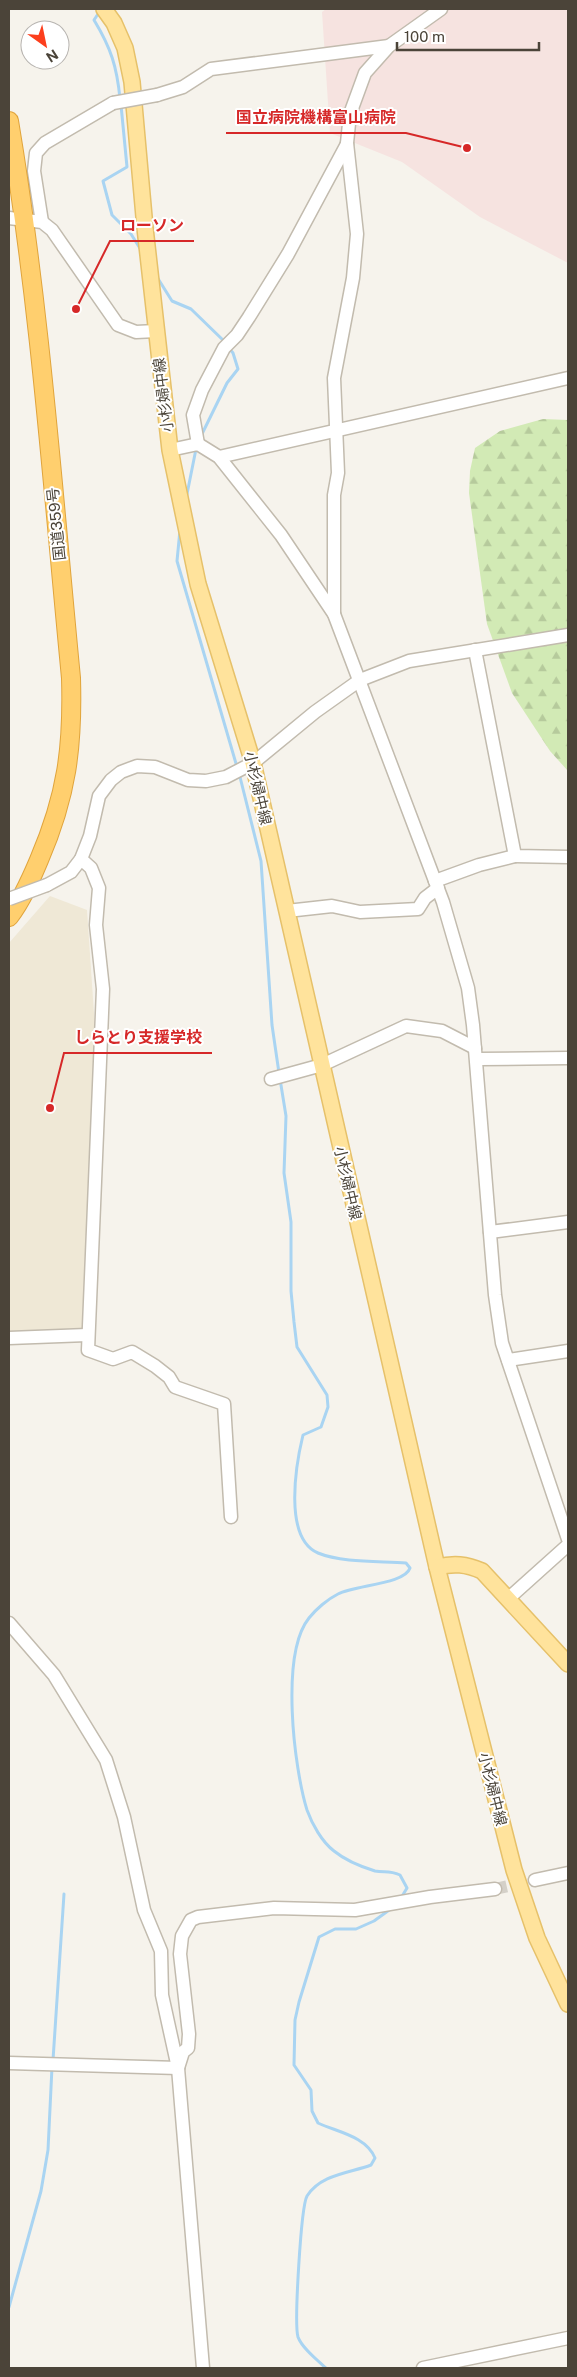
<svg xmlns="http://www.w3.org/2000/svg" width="577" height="2377" viewBox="0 0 577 2377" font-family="'Public Sans','Noto Sans JP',sans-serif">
<defs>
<pattern id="forest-firs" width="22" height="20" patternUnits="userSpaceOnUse" patternTransform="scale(1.25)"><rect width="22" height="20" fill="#d2eab5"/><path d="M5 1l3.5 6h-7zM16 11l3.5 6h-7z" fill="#b6ca9c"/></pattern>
</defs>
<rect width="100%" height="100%" fill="#f6f3ec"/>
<!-- education -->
<path fill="#efe8d6" d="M50 896 87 910 95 1028 83 1330 9 1333V943Z"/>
<!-- medical -->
<path fill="#f6e3e0" d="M326 9H568V263L480 217 402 162 330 133 322 12Z"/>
<!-- forest -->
<path fill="url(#forest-firs)" d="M543 419 568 420V771L550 751 512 693 487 624 469 493 470 471 475 448 500 431Z"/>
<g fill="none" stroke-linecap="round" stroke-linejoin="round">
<!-- stream -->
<g stroke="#a9d4f2" stroke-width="3">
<path d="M100 11 94 20C111 48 117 67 120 99"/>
<path d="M121 105 127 167 103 181 112 215 131 234 141 250"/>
<path d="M157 277 172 301 191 309 225 342"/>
<path d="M201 436 227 383 238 369 233 353 228 347"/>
<path d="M186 499 196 449"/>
<path d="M180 530 177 561 237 767"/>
<path d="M239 773 261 861 272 1025 279 1073"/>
<path d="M280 1079 286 1116 284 1173 291 1222V1291L294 1322 297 1347 327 1395 328 1407 321 1427 303 1435C296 1464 283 1538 318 1553 342 1563 381 1561 406 1563L410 1568C405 1584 356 1585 338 1594 328 1599 316 1609 309 1618 280 1654 294 1768 307 1810 312 1824 322 1842 334 1851 345 1860 362 1867 375 1871 384 1873 389 1870 400 1875L407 1888 401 1898"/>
<path d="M53 2060 64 1894"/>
<path d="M9 2307 41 2191 48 2150 52 2067"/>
<path d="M326 2368C317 2360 302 2348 298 2337 294 2323 301 2207 307 2196 321 2174 350 2173 371 2165L375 2158C366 2136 337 2132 318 2123L312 2111 311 2090 294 2065 295 2020 299 2002 319 1937 335 1929H356L374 1921 392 1908"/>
</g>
<!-- minor-tunnel -->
<path stroke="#d4d0c8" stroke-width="12" stroke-dasharray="12 6" stroke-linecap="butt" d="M495 1889 535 1880"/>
<!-- minor casing -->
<g stroke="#c2bbae" stroke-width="15">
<g id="minor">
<path d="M157 95 183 87 211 69 389 46"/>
<path d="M9 218 42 222 52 230 118 325 136 332 156 331"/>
<path d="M42 222 34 171 36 153 45 143 113 103"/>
<path d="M198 444 193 415 202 390 224 348 237 335 249 317 288 254 347 144"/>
<path d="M170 450 198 444 219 457 281 535 334 614 443 902 468 988 473 1025 495 1295 502 1343 568 1539"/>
<path d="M219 457 568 378"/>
<path d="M334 614V495L338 473 334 378 353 278 357 234 347 143 350 114 365 73 389 46 441 9"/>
<path d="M475 650 515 856 568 857"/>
<path d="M81 859 91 868 99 888 96 925 103 989 88 1350 113 1359 132 1352 155 1366 169 1377 175 1387 224 1404 231 1517"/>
<path d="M435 881 479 865 515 856"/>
<path d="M47 885 71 872 81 859 90 836 99 796 111 780 121 772 137 766 155 767 188 780 206 781 226 777 253 763 315 712 360 680 409 661 568 635"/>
<path d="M287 911 332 906 360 912 418 909 425 898 438 888"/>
<path d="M480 1059 568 1058"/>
<path d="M271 1079 322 1065 406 1026 442 1031 475 1048"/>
<path d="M490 1232 568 1222"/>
<path d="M9 1338 87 1335"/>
<path d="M508 1360 568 1351"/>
<path d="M509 1598 568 1545"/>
<path d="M9 1623 54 1675 106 1760 124 1817 144 1910 161 1951 162 1995 178 2068 203 2368"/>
<path d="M535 1880 568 1873"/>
<path d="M9 2063 178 2068"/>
<path d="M178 2068 183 2052 188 2048 189 2034 180 1954 182 1936 191 1920 198 1917 274 1908 355 1910 430 1897 495 1889"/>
<path d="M423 2368 568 2338"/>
</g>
</g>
<!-- major casing -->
<g stroke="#e6c16a" stroke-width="18">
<g id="major">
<path d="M104 9 114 23 125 48 132 82 145 228 170 450 198 584 253 763 437 1567 514 1870 537 1938 568 2004"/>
<path d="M437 1567C454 1563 466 1564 482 1571L568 1664"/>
</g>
</g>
<!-- highway casing -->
<g stroke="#e0a43c" stroke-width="20">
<path id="highway" d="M9 121C40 306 53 492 71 678 73 747 67 795 39 860 31 879 22 900 9 917"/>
</g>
<!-- minor -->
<use href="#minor" stroke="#fff" stroke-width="12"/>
<!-- major -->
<use href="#major" stroke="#ffe39c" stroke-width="15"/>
<!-- highway -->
<use href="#highway" stroke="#ffcf6e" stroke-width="18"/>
<!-- minor-bridge casing -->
<g stroke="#c2bbae" stroke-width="15" stroke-linecap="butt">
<g id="minor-bridge">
<path d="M113 103 157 95"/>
<path d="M9 899 47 885"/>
</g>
</g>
<!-- minor-bridge -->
<use href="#minor-bridge" stroke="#fff" stroke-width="12"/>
</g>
<g text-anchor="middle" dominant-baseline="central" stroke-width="4" stroke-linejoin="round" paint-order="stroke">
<!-- street labels -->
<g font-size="15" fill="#4b4439" stroke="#fff">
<text transform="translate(163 395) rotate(-97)">小杉婦中線</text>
<text transform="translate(56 524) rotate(-96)">国道359号</text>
<text transform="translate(258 788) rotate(77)">小杉婦中線</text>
<text transform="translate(348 1183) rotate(77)">小杉婦中線</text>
<text transform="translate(493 1789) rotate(76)">小杉婦中線</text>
</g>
</g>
<!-- callouts -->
<path fill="none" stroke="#d62828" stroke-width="2" d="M467 148L406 133H226M76 309L110 241H194M50 1108L64 1053H212"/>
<g fill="#d62828" stroke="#fff" stroke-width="2">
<circle cx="467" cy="148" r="5"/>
<circle cx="76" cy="309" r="5"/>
<circle cx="50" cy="1108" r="5"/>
</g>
<g font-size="16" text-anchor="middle" font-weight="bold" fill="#d62828" stroke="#fff" stroke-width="4" stroke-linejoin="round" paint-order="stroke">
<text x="316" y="123">国立病院機構富山病院</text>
<text x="152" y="231">ローソン</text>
<text x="138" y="1043">しらとり支援学校</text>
</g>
<!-- border -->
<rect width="577" height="2377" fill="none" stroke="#4b4439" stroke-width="20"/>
<!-- north arrow -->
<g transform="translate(45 45) rotate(147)"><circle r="24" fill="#ffffff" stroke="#b7b4b0"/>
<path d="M0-4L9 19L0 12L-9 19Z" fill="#fc3f1d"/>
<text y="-8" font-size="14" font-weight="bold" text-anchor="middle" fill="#4b4439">N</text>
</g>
<!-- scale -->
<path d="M397 42v8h142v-8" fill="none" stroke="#4b4439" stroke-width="2.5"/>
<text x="404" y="42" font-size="15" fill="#4b4439" stroke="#ffffff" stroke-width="4" paint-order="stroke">100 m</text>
</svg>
